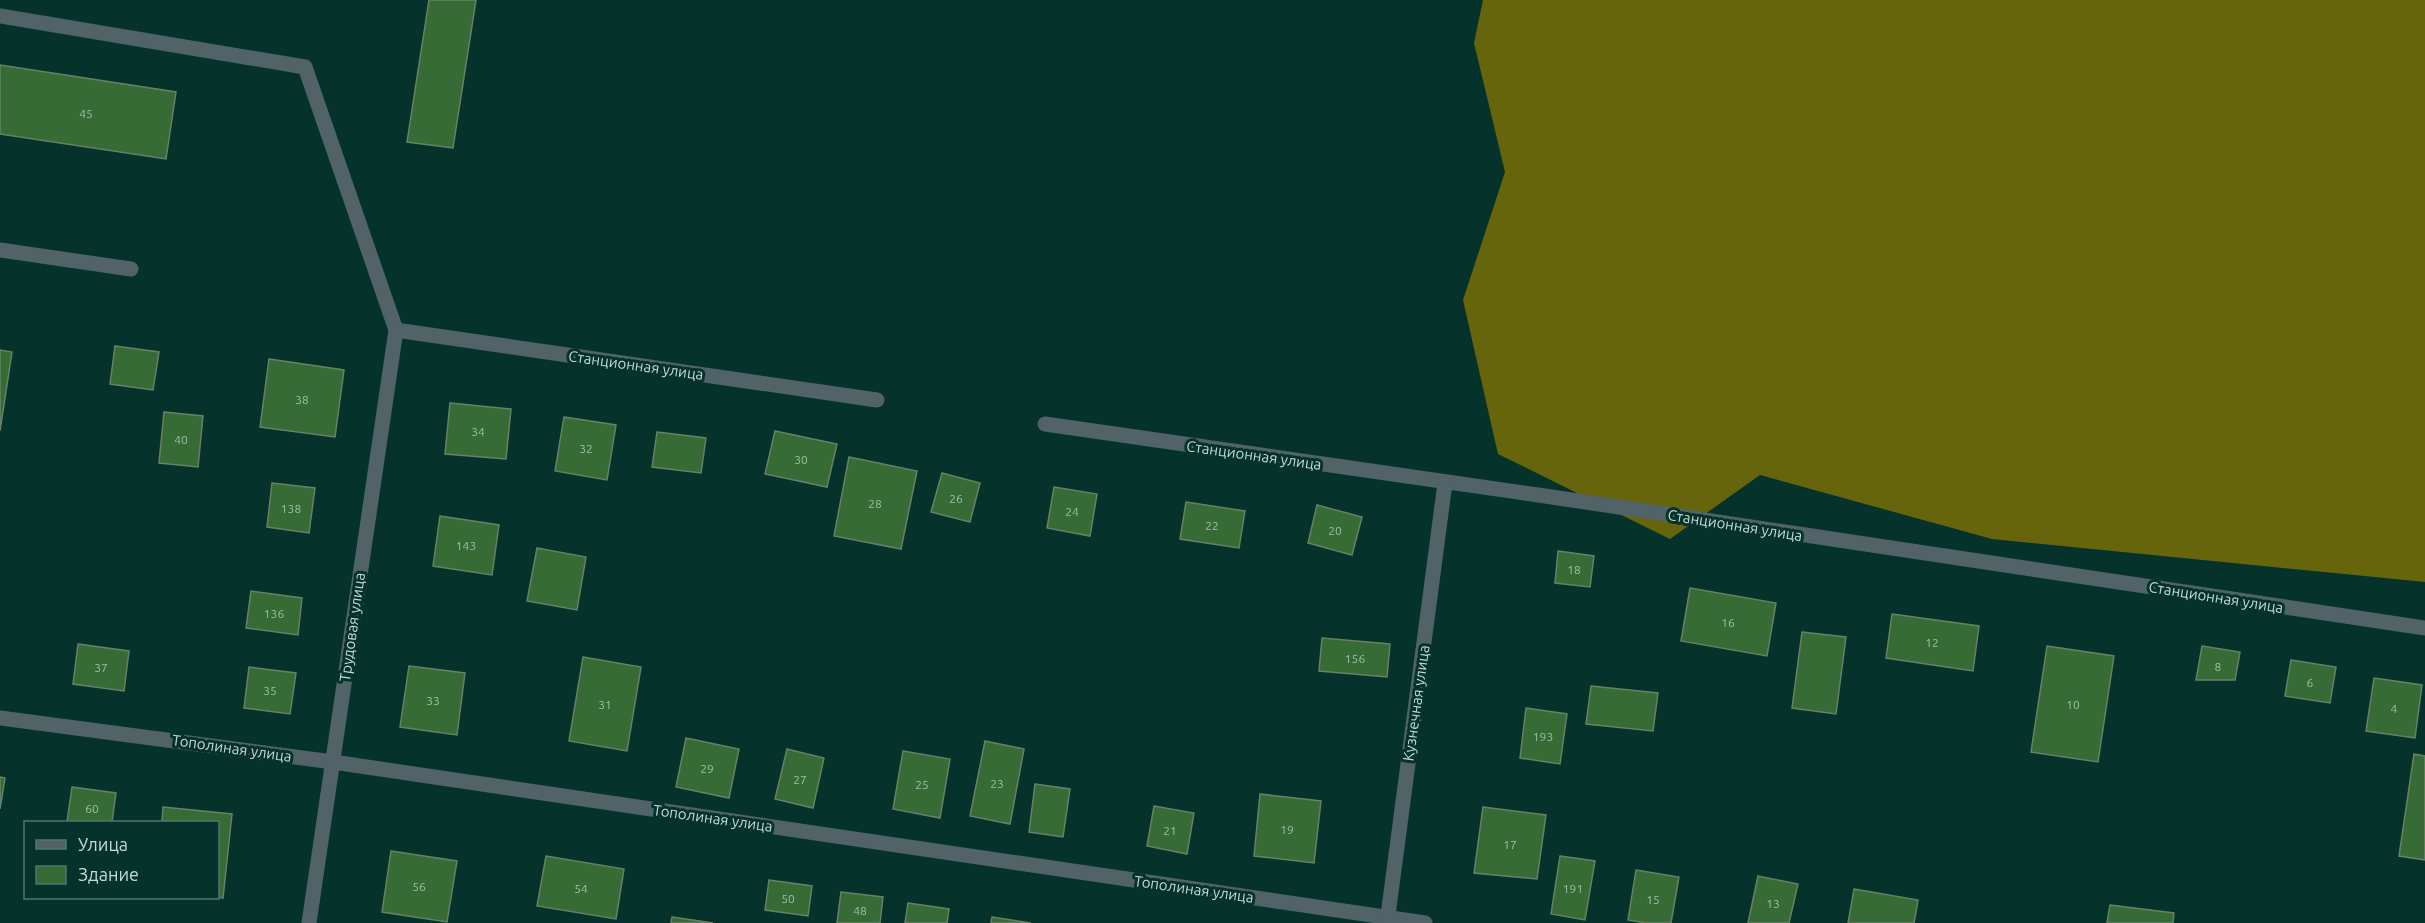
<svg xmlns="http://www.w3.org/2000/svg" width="2425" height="923" viewBox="0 0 2425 923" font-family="Ubuntu,sans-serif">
<rect width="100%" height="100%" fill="#05332b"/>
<!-- forest -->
<path fill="#66650c" d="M1483 0H2425V582L1992 539 1760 475 1670 539 1498 454 1463 300 1505 172 1474 43Z"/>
<!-- building -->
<g fill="#366b35" stroke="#688166" stroke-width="1.5">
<path d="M429 0H476L453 148 407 142Z"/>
<path d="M0 65 176 92 166 159 0 134Z"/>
<path d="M115 346 159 352 153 390 110 384Z"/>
<path d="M0 350 12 352 0 431Z"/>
<path d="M269 359 344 370 335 437 260 427Z"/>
<path d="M450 403 511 409 506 459 445 454Z"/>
<path d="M164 412 203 416 198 467 159 463Z"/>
<path d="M564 417 616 425 607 480 555 471Z"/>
<path d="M775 431 837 444 827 487 765 474Z"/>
<path d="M657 432 706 438 701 473 652 467Z"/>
<path d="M849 457 917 471 901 549 834 536Z"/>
<path d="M942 473 980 483 970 522 931 512Z"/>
<path d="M272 483 315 488 309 533 267 527Z"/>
<path d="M1054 487 1097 494 1090 536 1047 528Z"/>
<path d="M1186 502 1245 511 1239 548 1180 539Z"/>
<path d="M1317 505 1362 517 1352 555 1308 543Z"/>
<path d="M440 516 499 525 492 575 433 566Z"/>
<path d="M537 548 586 557 577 610 527 601Z"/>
<path d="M1558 551 1594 556 1590 587 1555 583Z"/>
<path d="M1690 588 1776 603 1767 656 1681 641Z"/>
<path d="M251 591 302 598 298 635 246 628Z"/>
<path d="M1892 614 1979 626 1973 671 1886 658Z"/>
<path d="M1802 632 1846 637 1836 714 1792 708Z"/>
<path d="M1322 638 1390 644 1387 677 1319 671Z"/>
<path d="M78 644 129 651 124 691 73 684Z"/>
<path d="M2047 646 2114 656 2098 762 2031 752Z"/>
<path d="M2202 646 2240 652 2235 680H2196Z"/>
<path d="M583 657 641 667 627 751 569 741Z"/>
<path d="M2291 660 2336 667 2330 703 2285 696Z"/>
<path d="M409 666 465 673 457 735 400 727Z"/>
<path d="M249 667 296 673 290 714 244 708Z"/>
<path d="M2374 678 2422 685 2415 738 2366 731Z"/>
<path d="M1591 686 1658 693 1653 731 1586 724Z"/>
<path d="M1526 708 1567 714 1560 764 1520 758Z"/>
<path d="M686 738 739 749 729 798 676 787Z"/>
<path d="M985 741 1024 749 1010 824 970 816Z"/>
<path d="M787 749 824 758 813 808 775 799Z"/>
<path d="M903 751 950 759 940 818 893 809Z"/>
<path d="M2414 754 2425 756V860L2399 856Z"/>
<path d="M0 777 5 778 0 809Z"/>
<path d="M1035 784 1070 789 1063 837 1029 832Z"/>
<path d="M72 787 116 793 112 822H67Z"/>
<path d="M1260 794 1321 801 1314 863 1254 856Z"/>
<path d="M1154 806 1194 813 1187 854 1147 846Z"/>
<path d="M163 807 232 814 223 898 218 897V822H162Z"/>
<path d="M1483 807 1546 815 1537 879 1474 873Z"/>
<path d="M391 851 457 861 447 922 382 912Z"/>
<path d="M546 856 624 869 616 919 537 906Z"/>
<path d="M1560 856 1595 861 1585 920 1551 914Z"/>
<path d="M1636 870 1679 877 1671 923H1646L1628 920Z"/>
<path d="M1758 876 1798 884 1789 923H1748Z"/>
<path d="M769 880 812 886 808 916 765 910Z"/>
<path d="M1854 889 1918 900 1914 923H1848Z"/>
<path d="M841 892 883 897 880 923H837Z"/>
<path d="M908 903 949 909 947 923H905Z"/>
<path d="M2110 905 2174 913 2173 923H2107Z"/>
<path d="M672 917 713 923H671Z"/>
<path d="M992 917 1031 923H991Z"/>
</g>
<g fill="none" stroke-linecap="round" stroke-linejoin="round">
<!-- lane -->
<path stroke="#516367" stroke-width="15" d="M0 16 305 67 396 330"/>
<!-- street -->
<g stroke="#516367" stroke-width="15">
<path d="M0 250 131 269"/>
<path d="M1045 424 1545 496 2425 628"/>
<path d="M0 718 333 762 1425 923"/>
<path d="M309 923 396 330 877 400"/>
<path d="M1387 923 1445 483"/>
</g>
</g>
<g text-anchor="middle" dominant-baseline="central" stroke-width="6" stroke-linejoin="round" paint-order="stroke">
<!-- number labels -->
<g font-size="12" fill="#a0beac">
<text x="86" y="113">45</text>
<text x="302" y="399">38</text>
<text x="478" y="431">34</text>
<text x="181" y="439">40</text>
<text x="586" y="448">32</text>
<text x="801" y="459">30</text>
<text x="956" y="498">26</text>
<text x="875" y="503">28</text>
<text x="291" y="508">138</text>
<text x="1072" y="511">24</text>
<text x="1212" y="525">22</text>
<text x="1335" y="530">20</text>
<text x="466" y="545">143</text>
<text x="1574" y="569">18</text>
<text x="274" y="613">136</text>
<text x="1728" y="622">16</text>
<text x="1932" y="642">12</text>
<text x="1355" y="658">156</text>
<text x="2218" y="666">8</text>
<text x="101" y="667">37</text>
<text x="2310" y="682">6</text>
<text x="270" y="690">35</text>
<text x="433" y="700">33</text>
<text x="605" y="704">31</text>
<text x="2073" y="704">10</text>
<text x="2394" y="708">4</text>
<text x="1543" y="736">193</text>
<text x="707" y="768">29</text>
<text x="800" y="779">27</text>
<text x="997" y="783">23</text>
<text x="922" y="784">25</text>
<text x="92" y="808">60</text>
<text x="1287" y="829">19</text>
<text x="1170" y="830">21</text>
<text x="1510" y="844">17</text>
<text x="419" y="886">56</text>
<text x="581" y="888">54</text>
<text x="1573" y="888">191</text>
<text x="788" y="898">50</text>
<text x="1653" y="899">15</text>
<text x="1773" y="903">13</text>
<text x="860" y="910">48</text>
</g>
<!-- street labels -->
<g font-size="15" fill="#c4dad4" stroke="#05332b">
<text transform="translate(636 365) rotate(8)">Станционная улица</text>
<text transform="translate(1254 455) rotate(8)">Станционная улица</text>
<text transform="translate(1735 525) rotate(9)">Станционная улица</text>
<text transform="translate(2216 597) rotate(9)">Станционная улица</text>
<text transform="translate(352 627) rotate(-82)">Трудовая улица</text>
<text transform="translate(1416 703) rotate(-82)">Кузнечная улица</text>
<text transform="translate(232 748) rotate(8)">Тополиная улица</text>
<text transform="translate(713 818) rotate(8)">Тополиная улица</text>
<text transform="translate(1194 889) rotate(8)">Тополиная улица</text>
</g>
</g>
<!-- legend -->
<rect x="24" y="821" width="195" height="78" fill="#05332b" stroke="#51766f" stroke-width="1.5"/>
<rect x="36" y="840" width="30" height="9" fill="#516367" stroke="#51766f" stroke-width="1.5"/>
<text x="78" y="851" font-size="18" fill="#c4dad4">Улица</text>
<rect x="36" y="866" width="30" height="18" fill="#366b35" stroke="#51766f" stroke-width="1.5"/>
<text x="78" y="881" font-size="18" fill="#c4dad4">Здание</text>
</svg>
